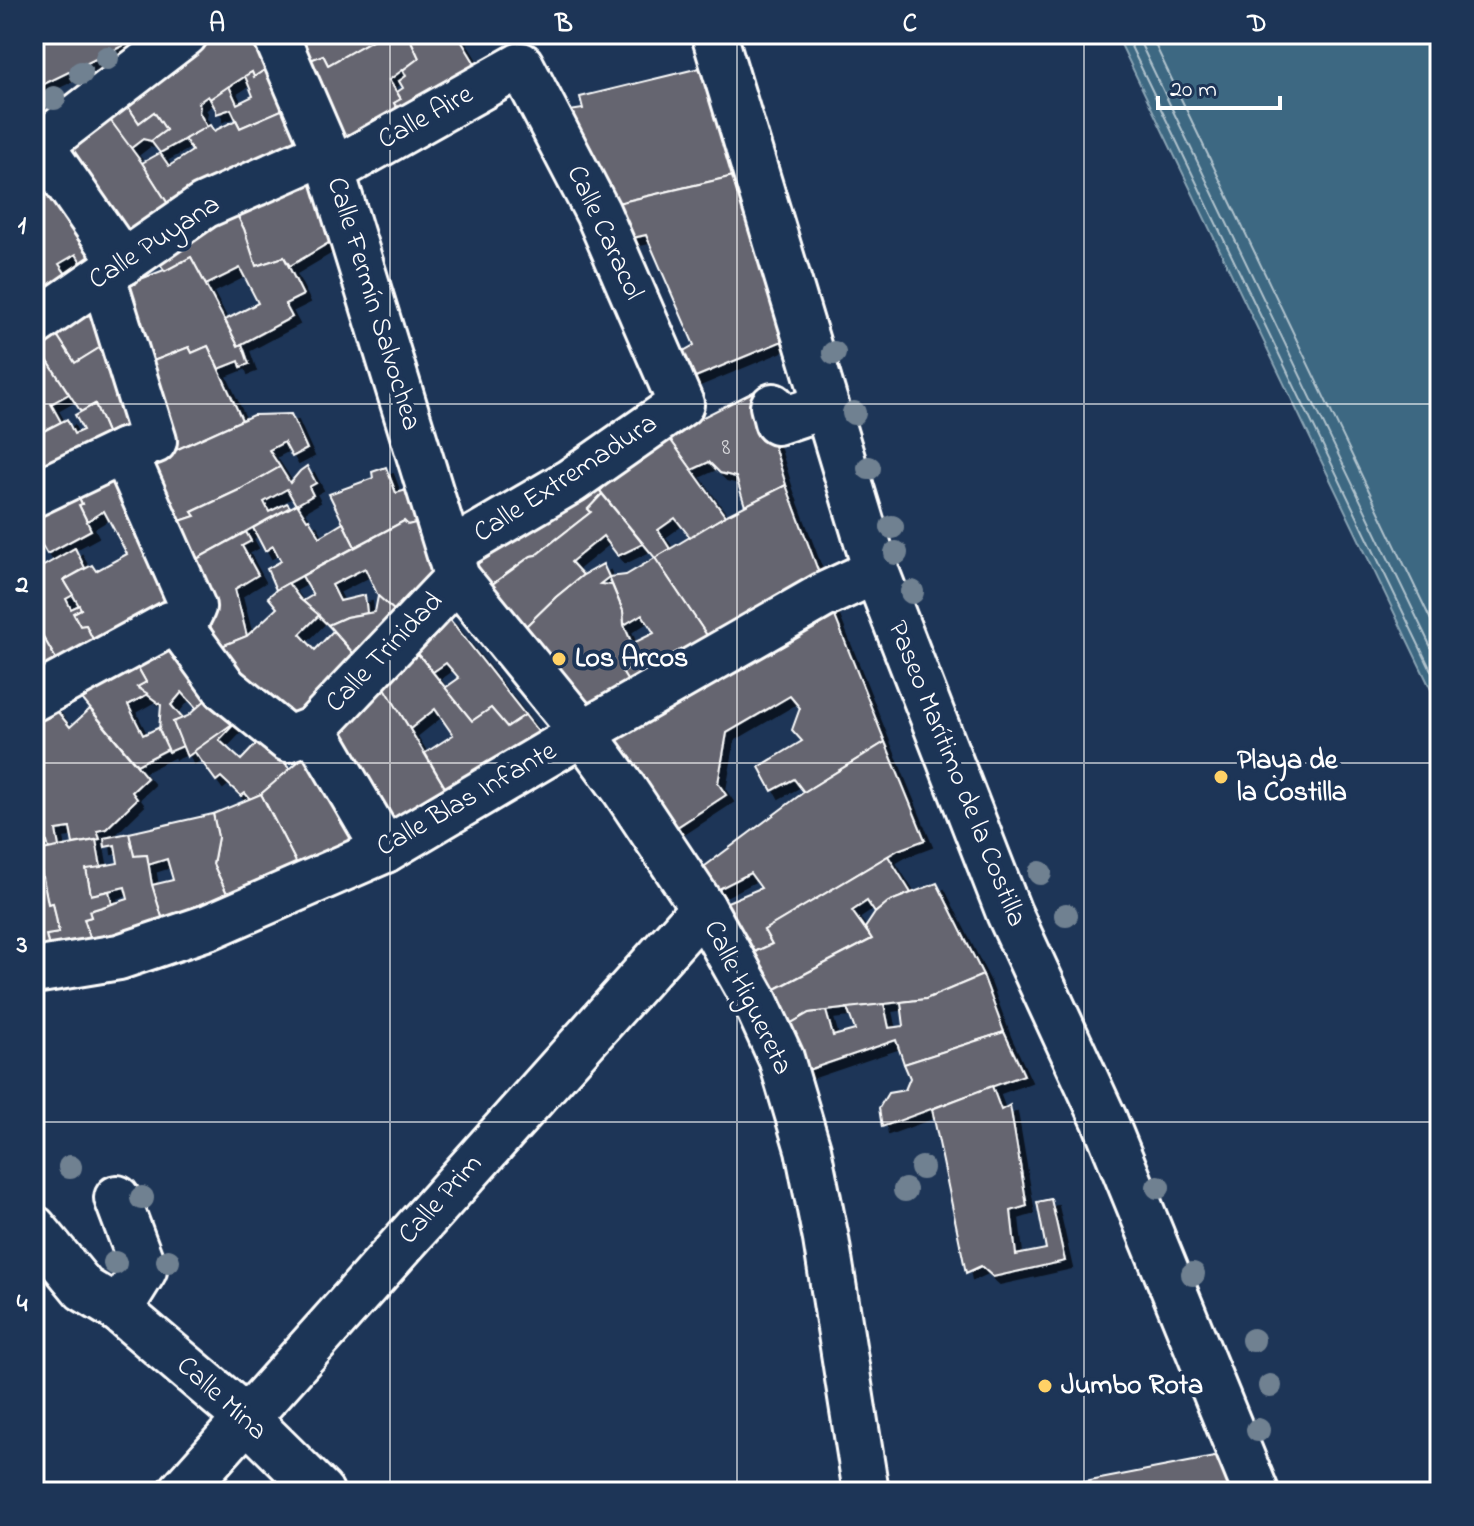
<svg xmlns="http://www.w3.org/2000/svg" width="1474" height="1526" viewBox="0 0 1474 1526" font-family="'Indie Flower',sans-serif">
<defs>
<filter id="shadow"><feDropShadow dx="7" dy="7" stdDeviation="0" flood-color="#0009"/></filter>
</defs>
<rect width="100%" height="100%" fill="#1d3557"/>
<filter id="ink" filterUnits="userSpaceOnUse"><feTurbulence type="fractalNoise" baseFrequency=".0125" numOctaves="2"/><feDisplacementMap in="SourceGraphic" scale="16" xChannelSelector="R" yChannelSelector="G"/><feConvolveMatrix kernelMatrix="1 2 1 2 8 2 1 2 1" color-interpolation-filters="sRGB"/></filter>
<g filter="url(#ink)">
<!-- water -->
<path fill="#3c6882" stroke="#8aa4b4" stroke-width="2" d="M1116 34H1440V708Z"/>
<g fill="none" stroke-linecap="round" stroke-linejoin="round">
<!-- shore -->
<g stroke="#b1c3cd" stroke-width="2">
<path d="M1125 34 1440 689"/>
<path d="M1136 34 1440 666"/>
<path d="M1150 34 1440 639"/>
</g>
</g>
<!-- building -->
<g fill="#65656f" stroke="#fff" stroke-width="2" filter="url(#shadow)">
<path d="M34 34H147L34 89Z"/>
<path d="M208 34H256L272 65 254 77 252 72 210 99 208 96 198 103 200 106 199 112 207 127 160 153 151 141 166 130 154 112 139 123 123 99Z"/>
<path d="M290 34H383L328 65 323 55 303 63Z"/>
<path d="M383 34H408L419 58 389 80 401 99 394 103 406 122 343 155 303 63 323 55 328 65Z"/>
<path d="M408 34H457L480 72 406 122 394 103 401 99 397 92 403 88 399 81 406 76 403 70 419 58Z"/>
<path d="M272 65 293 105 240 128 231 109 216 114V110L210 99 229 86 237 104 253 96 245 76 252 72 254 77Z"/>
<path d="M712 65 738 175 609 205 563 112 583 109 580 97Z"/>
<path d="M123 99 139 123 154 112 166 130 151 141 143 139 130 149 105 113Z"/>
<path d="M293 105 313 144 175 215 142 163 160 153 169 166 192 151 185 139 210 125 214 131 236 120 240 128Z"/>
<path d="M105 113 142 163 175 215 127 248 56 149Z"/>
<path d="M316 163 340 236 290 266 284 257 256 266 244 229 229 199Z"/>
<path d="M34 166 107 264 90 277 76 254 59 264 75 287 46 306 34 288Z"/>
<path d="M738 175 785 340 693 378 678 354 694 345 646 235 620 241 609 205Z"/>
<path d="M229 199 244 229 256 266 284 257 303 295 285 304 292 317 238 346 225 320 258 303 240 268 206 285 191 257 165 271 150 251Z"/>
<path d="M191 257 238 346 242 344 249 364 241 367 239 361 219 369 208 346 192 353 189 347 143 365 120 287 164 270 165 271Z"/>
<path d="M99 300 117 337 75 363 53 329Z"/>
<path d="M53 329 75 363 117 337 148 436 114 449 95 404 81 412 34 340Z"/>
<path d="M34 340 69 394 51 404 61 422 34 436Z"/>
<path d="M208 346 242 420 167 454 143 365 189 347 192 353Z"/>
<path d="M757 390 786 485 745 506 736 477 720 473 709 462 692 470 667 435Z"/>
<path d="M95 404 114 449 41 483 34 468V461L37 460 34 455V436L67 419 74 434 83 430 75 415Z"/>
<path d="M291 414 307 449 292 457 284 442 269 450 280 467 241 489 192 512 195 516 168 525 146 468 167 454 253 415Z"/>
<path d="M667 435 725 516 690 537 675 518 658 530 670 549 655 558 600 491 656 436Z"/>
<path d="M307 466 316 483 309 487 313 495 296 505 287 489 264 502 269 512 287 503 290 507 184 566 168 525 195 516 192 512 241 489 280 467 290 483 300 471Z"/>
<path d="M123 467 181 599 96 646 86 625 80 626 73 613 81 609 64 580 92 565 96 571 127 554 104 511 87 521 79 505 82 504 74 487Z"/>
<path d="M386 467 396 493 421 486 431 519 408 525 404 521 355 547 329 494 373 478 372 472Z"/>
<path d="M786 485 823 584 714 646 655 558 725 516Z"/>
<path d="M74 487 82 504 79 505 91 530 47 554 40 542 34 545V508Z"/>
<path d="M590 487 600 491 602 494 588 509 591 512 536 555 531 556 487 588 474 566Z"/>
<path d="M602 494 643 544 618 556 603 536 571 562 583 575 556 597 522 630 487 588 531 556 536 555 591 512 588 509Z"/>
<path d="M297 504 307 520 309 519 320 537 343 523 355 547 276 590 267 569 281 561 273 546 265 551 253 528Z"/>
<path d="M431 519 440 586 406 621 378 596 365 568 332 585 340 601 365 595 367 613 346 617 328 625 303 601 313 595 302 576 404 521 408 525Z"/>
<path d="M246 532 251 541 242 546 258 575 235 589 247 636 217 648 204 603 184 566Z"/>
<path d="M75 548 85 568 64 580 73 595 66 599 71 609 79 605 81 609 73 613 80 626 86 625 96 646 60 666 34 621V559L40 568Z"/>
<path d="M655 558 714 646 634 692 622 672 630 668 627 646 654 633 642 614 624 625 623 611 609 577 626 575Z"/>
<path d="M603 564 609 577 600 584 612 585 623 611 624 625 632 644 627 646 630 668 622 672 634 692 592 716 522 630 556 597 583 575Z"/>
<path d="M288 583 300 599 319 615 300 634 315 650 333 631 363 664 294 734 217 648 247 636 277 608 268 597 276 590Z"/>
<path d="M378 596 406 621 363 664 328 625 346 617 375 612Z"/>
<path d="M832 609 885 742 804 792 794 779 772 791 759 767 802 741 792 730 800 708 790 696 727 733 718 783 726 795 674 829 610 733Z"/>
<path d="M448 617 525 715 507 727 491 708 472 721 445 688 459 678 446 663 433 672 413 647Z"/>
<path d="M34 621 60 666 40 677 34 667Z"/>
<path d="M167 646 211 695 197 709 182 692 171 705 183 719 173 722 183 746 169 752 159 730 161 705 137 687 146 682 132 657Z"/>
<path d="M418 654 472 721 491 708 507 727 525 715 542 737 450 796 425 753 453 735 435 709 410 729 382 684Z"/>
<path d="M132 657 146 682 137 687 148 694 128 705 143 735 160 727 159 730 168 749 137 765 73 688Z"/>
<path d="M385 688 450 796 394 826 337 728Z"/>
<path d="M211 695 238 720 187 757 173 722 188 716Z"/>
<path d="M49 701 70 727 90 709 147 778 132 792 137 799 106 829 97 831 100 839 73 844 70 828 56 830 59 847 49 849 47 842 36 844 34 836V809L42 807 40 794 34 795V712Z"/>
<path d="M238 720 219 740 241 760 260 740 291 769 261 794 250 799 245 793 241 796 221 777 216 781 194 751Z"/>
<path d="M885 742 925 840 898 850 764 930 772 944 750 954 720 905 761 888 750 873 713 892 701 869 804 792Z"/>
<path d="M307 754 362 843 301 872 261 794Z"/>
<path d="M261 794 301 872 232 904 213 864 218 837 213 814Z"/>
<path d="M213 814 218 837 213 864 232 904 166 930 152 885 173 880 167 859 148 865 147 855 134 856 129 833Z"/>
<path d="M129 833 134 856 147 855 152 885 166 930 93 947 84 919 91 917 89 911 128 899 125 887 91 895 86 869 118 863 115 845 105 847 104 838Z"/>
<path d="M96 840 101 867 86 869 91 895 109 891 112 904 89 911 91 917 84 919 93 947 51 957 46 935 59 933 53 903 48 904 37 851Z"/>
<path d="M888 856 911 893 888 902 875 913 867 901 852 911 872 939 770 992 750 954 772 944 764 930Z"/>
<path d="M43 877 48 904 53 903 59 933 46 935 51 957 34 960V878Z"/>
<path d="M937 883 983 975 926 999 809 1013 788 1025 770 992 872 939 865 928 875 913 888 902Z"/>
<path d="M983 975 1004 1032 904 1064 896 1040 805 1071 788 1025 809 1013 826 1011 833 1036 855 1030 847 1008 884 1004 889 1028 904 1026 901 1002 926 999Z"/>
<path d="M1004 1032 1024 1075 882 1127 879 1108 888 1093 905 1090 910 1078 904 1064Z"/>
<path d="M992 1086 1001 1110 1010 1105 1027 1206 1011 1211 1016 1255 1046 1249 1037 1202 1051 1199 1065 1261 993 1277 981 1266 966 1273 932 1109Z"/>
<path d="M1225 1455 1236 1492H1043V1490Z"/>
</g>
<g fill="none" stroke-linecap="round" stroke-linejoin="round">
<!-- minor casing -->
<g stroke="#fff" stroke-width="50">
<g id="minor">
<path d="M275 34 326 152 457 578 583 733 624 789 703 908 754 999 781 1058 808 1149 826 1239 866 1492"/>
<path d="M714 34 876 571 1009 913 1104 1119 1256 1492"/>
<path d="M41 145 123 263"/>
<path d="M34 150 185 34"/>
<path d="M332 171 521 65 598 213 681 404 571 481 450 552"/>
<path d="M34 324 204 206 326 152"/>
<path d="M773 406 777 422 825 406"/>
<path d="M124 451 193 607 182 629"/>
<path d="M34 494 124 451 154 441 103 277"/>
<path d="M34 698 170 624 182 629 225 688 288 739 314 729 385 850"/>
<path d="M314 729 457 578"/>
<path d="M34 971 119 957 211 926 385 850 583 733 824 595 876 571"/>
<path d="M34 1228 84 1289 119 1310 144 1270 117 1198"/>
<path d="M119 1310 246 1418 321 1492"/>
<path d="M181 1492 703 908"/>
</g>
</g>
<!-- minor -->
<use href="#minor" stroke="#1d3557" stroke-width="44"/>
</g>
<!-- trees -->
<g fill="#708191">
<circle cx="107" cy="58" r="12"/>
<circle cx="81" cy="73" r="12"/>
<circle cx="54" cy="98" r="12"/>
<circle cx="834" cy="353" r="12"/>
<circle cx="854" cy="413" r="12"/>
<circle cx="869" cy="468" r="12"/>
<circle cx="892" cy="527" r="12"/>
<circle cx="896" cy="553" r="12"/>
<circle cx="912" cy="592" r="12"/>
<circle cx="1040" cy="873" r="12"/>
<circle cx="1066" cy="915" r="12"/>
<circle cx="70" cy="1167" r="12"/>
<circle cx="922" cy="1168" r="12"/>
<circle cx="1158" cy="1187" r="12"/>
<circle cx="905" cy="1190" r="12"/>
<circle cx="142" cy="1198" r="12"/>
<circle cx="168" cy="1261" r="12"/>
<circle cx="115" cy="1263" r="12"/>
<circle cx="1193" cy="1274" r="12"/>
<circle cx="1253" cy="1340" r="12"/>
<circle cx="1270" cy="1386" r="12"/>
<circle cx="1258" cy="1430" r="12"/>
</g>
</g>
<!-- grid -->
<path fill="none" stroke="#fff" stroke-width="2" stroke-opacity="0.55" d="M390 34V1492M737 34V1492M1084 34V1492M34 404H1440M34 763H1440M34 1122H1440"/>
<!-- markers -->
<g fill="#ffd166" stroke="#1d3557" stroke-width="3">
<circle cx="559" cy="659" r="8"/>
<circle cx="1221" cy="777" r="8"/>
<circle cx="1045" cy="1386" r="8"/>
</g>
<g text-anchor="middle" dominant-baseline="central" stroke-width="8" stroke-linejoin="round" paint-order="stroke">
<!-- number labels -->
<g font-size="24" fill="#d8d8db">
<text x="726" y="448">8</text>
</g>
<!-- street labels -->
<g font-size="28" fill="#fff" stroke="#1d3557">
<text transform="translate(426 118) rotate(-29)">Calle Aire</text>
<text transform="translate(604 233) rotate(65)">Calle Caracol</text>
<text transform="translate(155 243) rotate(-33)">Calle Puyana</text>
<text transform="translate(373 304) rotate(73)">Calle Fermín Salvochea</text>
<text transform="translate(566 479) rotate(-33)">Calle Extremadura</text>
<text transform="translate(385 653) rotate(-46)">Calle Trinidad</text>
<text transform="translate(956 774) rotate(68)">Paseo Marítimo de la Costilla</text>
<text transform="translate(467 800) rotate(-30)">Calle Blas Infante</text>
<text transform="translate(747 998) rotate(64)">Calle Higuereta</text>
<text transform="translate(441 1200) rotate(-48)">Calle Prim</text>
<text transform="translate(221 1399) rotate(42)">Calle Mina</text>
</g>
<!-- poi labels -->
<g font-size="28" font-weight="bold" fill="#fff" stroke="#1d3557" text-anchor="start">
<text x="575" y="659">Los Arcos</text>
<text x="1237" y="761">Playa de<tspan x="1237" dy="32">la Costilla</tspan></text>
<text x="1061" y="1386">Jumbo Rota</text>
</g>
</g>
<!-- margin -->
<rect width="1474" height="1526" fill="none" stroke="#1d3557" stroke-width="88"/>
<!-- scale -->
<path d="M1158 96v12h122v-12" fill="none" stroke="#ffffff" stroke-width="4"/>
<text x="1170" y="96" font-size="24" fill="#ffffff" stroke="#1d3557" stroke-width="6" paint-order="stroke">20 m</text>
<rect x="44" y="44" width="1386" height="1438" fill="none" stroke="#fff" stroke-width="3"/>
<g font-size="26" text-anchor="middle" font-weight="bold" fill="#fff">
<text x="217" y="31">A</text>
<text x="564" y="31">B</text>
<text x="910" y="31">C</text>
<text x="1257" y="31">D</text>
<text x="22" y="233">1</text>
<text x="22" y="592">2</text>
<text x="22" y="952">3</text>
<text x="22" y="1311">4</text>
</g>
</svg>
